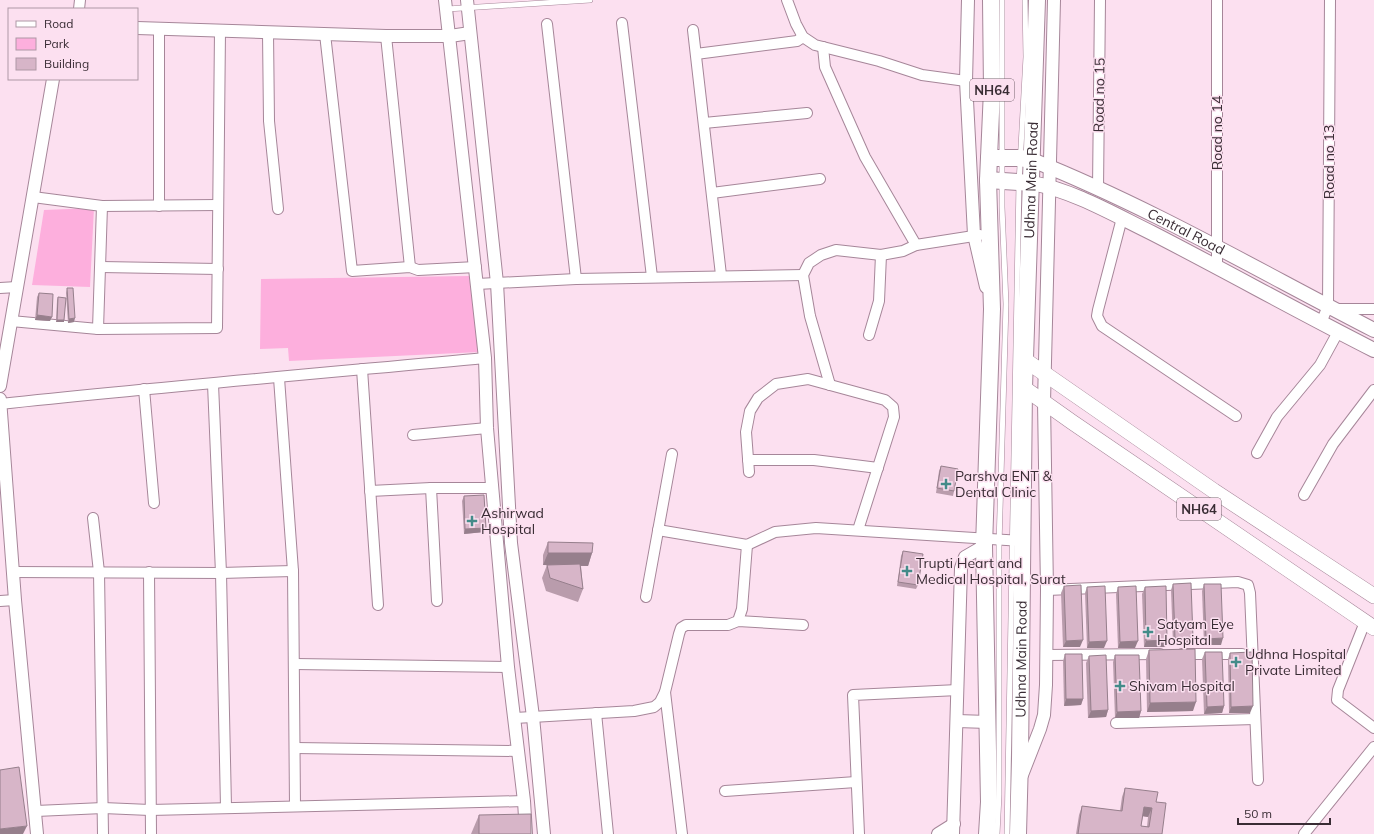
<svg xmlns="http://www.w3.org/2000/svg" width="1374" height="834" viewBox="0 0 1374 834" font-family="Mulish,sans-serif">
<rect width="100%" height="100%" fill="#fce0f0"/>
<!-- green -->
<g fill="#fdafdd">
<path d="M94 208 90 287 32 285 44 210Z"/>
<path d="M469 276 480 352 289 361 288 348 260 349 261 279Z"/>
</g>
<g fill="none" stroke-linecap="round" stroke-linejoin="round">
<!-- service casing -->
<g stroke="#a68699" stroke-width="6">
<g id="service">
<path d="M447 9 590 0"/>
<path d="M997 834 999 795V545L1006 304 1002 207V0"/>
<path d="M1007 834 1019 183 1026 57 1025 0"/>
</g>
</g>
<!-- minor casing -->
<g stroke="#a68699" stroke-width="12">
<g id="minor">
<path d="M787 0 796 24 803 37 815 45 879 61 922 75 966 81"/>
<path d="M1217 0V266"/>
<path d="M79 9 80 0"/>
<path d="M622 23 652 277"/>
<path d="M547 24 576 279"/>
<path d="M159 29V206"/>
<path d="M693 30 721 275"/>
<path d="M268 33 269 121 278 209"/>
<path d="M325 34 352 271 410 267 418 270 476 267"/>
<path d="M386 36 410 267"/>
<path d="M823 47 825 67 865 157 916 245"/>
<path d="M696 54 797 41 803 37"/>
<path d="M704 123 807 113"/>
<path d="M1098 189 1100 0"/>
<path d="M712 193 820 179"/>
<path d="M33 197 102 206 218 205"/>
<path d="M1122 218 1098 310 1097 316 1102 326 1236 416"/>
<path d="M101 267 218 269"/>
<path d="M477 284 576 279 803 275"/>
<path d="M0 288 17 287"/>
<path d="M1336 309H1374"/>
<path d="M11 321 98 329 217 328 220 31"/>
<path d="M1321 323 1328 306 1330 0"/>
<path d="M98 329 102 206"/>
<path d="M869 335 879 301 881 255"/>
<path d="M362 369 378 605"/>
<path d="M279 378 293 571 295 806"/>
<path d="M213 384 221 573 226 807"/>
<path d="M830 385 810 316 803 275 809 263 821 255 836 250 881 255 903 251 916 245 980 235"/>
<path d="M144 389 154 503"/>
<path d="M0 404C162 387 323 373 485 358"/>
<path d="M413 435 487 428"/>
<path d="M1257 453 1277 417 1320 365 1338 332"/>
<path d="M748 460H814L878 468"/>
<path d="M749 472 746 432 750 411 758 398 776 384 808 379 885 400 893 407 894 417 858 530"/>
<path d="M431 488 437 601"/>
<path d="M370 491 431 488H492"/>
<path d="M1304 495 1333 444 1374 390"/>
<path d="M93 518 99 572 103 834"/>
<path d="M658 530 747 545 775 532 816 528 1023 541"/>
<path d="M13 572 221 573 293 571"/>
<path d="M149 572 151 834"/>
<path d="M1047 590 1238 582 1248 585 1250 593 1258 780"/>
<path d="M646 597 672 454"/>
<path d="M0 601 15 600"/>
<path d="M738 621 742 609 747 545"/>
<path d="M1365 622 1338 690 1337 700 1374 728"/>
<path d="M1182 654H1242"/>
<path d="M1046 655 1160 654"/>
<path d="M295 664 508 667"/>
<path d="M665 692 682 834"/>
<path d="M596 713 608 834"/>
<path d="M515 718 634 711 654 707 660 702 665 692 679 634 681 628 686 625H728L738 621 803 625"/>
<path d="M1116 723 1255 719"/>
<path d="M295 748 518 751"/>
<path d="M725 791 856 782"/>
<path d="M36 811 103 808 150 810 524 801"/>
<path d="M859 834 853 695 958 690"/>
<path d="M1304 834 1374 747"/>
</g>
</g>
<!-- tertiary casing -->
<g stroke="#a68699" stroke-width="14">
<g id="tertiary">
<path d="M445 0 485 358 487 428 508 667 524 801 526 834"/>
<path d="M467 0 497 283 511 543 533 717 544 834"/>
<path d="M968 0 966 81 974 235 986 287"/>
<path d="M137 28 386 36H450L470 33"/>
<path d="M0 386 53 79"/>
<path d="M0 399 15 600 37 834"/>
<path d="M957 721 988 722"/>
<path d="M1022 775 1040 729 1044 715 1046 685 1047 590 1044 402 1054 0"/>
<path d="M938 834 954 824"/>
<path d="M953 834 961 568 965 557 984 546"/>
</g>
</g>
<!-- secondary casing -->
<g stroke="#a68699" stroke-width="16">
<g id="secondary">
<path id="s1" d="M1032 160C1150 207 1261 272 1374 330"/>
<path d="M1032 183C1074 191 1113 214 1152 233 1226 271 1299 312 1374 350"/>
</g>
</g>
<!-- primary casing -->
<g stroke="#a68699" stroke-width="16">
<g id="primary">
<path d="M1025 360 1214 491 1374 596"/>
<path d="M1024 388 1072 422 1374 628"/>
</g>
</g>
<!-- trunk casing -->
<g stroke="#a68699" stroke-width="18">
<g id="trunk">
<path d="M989 158H1020L1032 160"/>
<path d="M988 180 1032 183"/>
<path d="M987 834 989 802 984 546 992 309 988 180 992 90 991 0"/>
<path id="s2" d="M1018 834 1020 759 1024 388 1037 0"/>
</g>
</g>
<!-- service -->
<use href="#service" stroke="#fff" stroke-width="5"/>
<!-- minor -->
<use href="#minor" stroke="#fff" stroke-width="10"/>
<!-- tertiary -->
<use href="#tertiary" stroke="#fff" stroke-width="12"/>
<!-- secondary -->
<use href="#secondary" stroke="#fff" stroke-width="14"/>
<!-- primary -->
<use href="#primary" stroke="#fff" stroke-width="15"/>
<!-- trunk -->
<use href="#trunk" stroke="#fff" stroke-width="16"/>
</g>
<!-- wall -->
<g fill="#b99cac" fill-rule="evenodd">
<path d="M67 288 74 322 68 323 66 293Z"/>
<path d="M39 293 50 321 35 320 37 297Z"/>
<path d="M58 297 64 320V322H56L57 300Z"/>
<path d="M941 466 954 491 953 496 936 493 939 471Z"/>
<path d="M464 496 484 532 464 534 462 501Z"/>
<path d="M548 542 592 553 588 566H581L583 589 578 602 546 591 542 578 547 565H543V555Z"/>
<path d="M903 551 918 585 916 589 897 586 901 556Z"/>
<path d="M1173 584 1190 644 1173 645 1171 590Z"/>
<path d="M1204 584 1221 645H1204L1202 591Z"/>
<path d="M1064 586 1080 647H1063L1061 593Z"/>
<path d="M1087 587 1104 648H1087L1085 593Z"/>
<path d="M1118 587 1135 648H1118L1116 594Z"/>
<path d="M1145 587 1165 647H1144L1142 594Z"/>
<path d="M1149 650 1193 711 1147 712 1146 659Z"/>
<path d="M1205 652 1224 706 1222 713 1204 714 1202 659Z"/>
<path d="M1230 653 1250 713H1229L1228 659Z"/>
<path d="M1065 654 1083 699 1081 705 1064 706 1063 661Z"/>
<path d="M1115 655 1141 711 1139 718H1115L1113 662Z"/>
<path d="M1089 656 1108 710 1106 717 1088 718 1086 663Z"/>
<path d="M1125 788 1156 802 1162 834H1076L1079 815 1082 806 1120 811 1122 797ZM1143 816 1148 817 1147 827 1141 826Z"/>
<path d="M479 815 531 834H471Z"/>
</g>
<!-- shaded-wall -->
<g fill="#967f8c">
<path d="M37 315 52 317 50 321 35 320Z"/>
<path d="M75 318 74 322 68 323 69 319Z"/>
<path d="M57 320H64V322H56Z"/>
<path d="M486 528 484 532 464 534 465 529Z"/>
<path d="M548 553H592L588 566 543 565Z"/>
<path d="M1175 638H1193L1190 644 1173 645Z"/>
<path d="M1223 638 1221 645H1204L1206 639Z"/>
<path d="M1083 640 1080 647H1063L1066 641Z"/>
<path d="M1167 640 1165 647H1144L1146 641Z"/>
<path d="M1107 641 1104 648H1087L1089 642Z"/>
<path d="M1138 641 1135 648H1118L1120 642Z"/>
<path d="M1066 699H1083L1081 705 1064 706Z"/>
<path d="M1196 702 1193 711 1147 712 1150 703Z"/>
<path d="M1224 706 1222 713 1204 714 1207 707Z"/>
<path d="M1253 706 1250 713H1229L1231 707Z"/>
<path d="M1108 710 1106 717 1088 718 1091 711Z"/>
<path d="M1141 711 1139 718H1115L1117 712Z"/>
<path d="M1144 807 1152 808 1148 817 1141 816Z"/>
<path d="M27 826 23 834H0V829Z"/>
</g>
<!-- building -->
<g fill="#d7b5c8" stroke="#967f8c" fill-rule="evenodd">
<path d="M67 288H73L75 318 69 319Z"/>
<path d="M39 293 53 294 52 317 37 315Z"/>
<path d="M58 297 66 298 64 320H57Z"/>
<path d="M941 466 958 469 954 491 937 488Z"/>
<path d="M484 495 486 528 465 529 464 496Z"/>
<path d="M548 542 593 543 592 553H548Z"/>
<path d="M903 551 923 554 918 585 898 582Z"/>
<path d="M580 564 583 589 550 578 547 565Z"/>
<path d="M1191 583 1193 638H1175L1173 584Z"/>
<path d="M1204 584H1221L1223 638 1206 639Z"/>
<path d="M1081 585 1083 640 1066 641 1064 586Z"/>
<path d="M1105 586 1107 641 1089 642 1087 587Z"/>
<path d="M1136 586 1138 641 1120 642 1118 587Z"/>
<path d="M1166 586 1167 640 1146 641 1145 587Z"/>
<path d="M1195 649 1196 702 1150 703 1149 650Z"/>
<path d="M1205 652H1222L1224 706 1207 707Z"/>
<path d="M1252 652 1253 706 1231 707 1230 653Z"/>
<path d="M1065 654H1082L1083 699H1066Z"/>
<path d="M1106 655 1108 710 1091 711 1089 656Z"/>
<path d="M1115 655H1139L1141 711 1117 712Z"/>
<path d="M19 767 27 826 0 829V770Z"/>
<path d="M1125 788 1158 792 1156 802 1166 803 1162 834H1078L1082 806 1122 811ZM1144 807 1152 808 1149 827 1141 826Z"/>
<path d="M531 814V834H479V815Z"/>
</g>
<!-- markers -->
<g fill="#438b89" stroke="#fce0f0" stroke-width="1.5">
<path d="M944 478h4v4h4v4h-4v4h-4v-4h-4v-4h4z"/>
<path d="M470 515h4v4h4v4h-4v4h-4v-4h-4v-4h4z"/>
<path d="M905 565h4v4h4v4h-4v4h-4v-4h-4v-4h4z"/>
<path d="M1146 626h4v4h4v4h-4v4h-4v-4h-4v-4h4z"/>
<path d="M1234 656h4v4h4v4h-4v4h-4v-4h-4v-4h4z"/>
<path d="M1118 680h4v4h4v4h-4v4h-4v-4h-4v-4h4z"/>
</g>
<g text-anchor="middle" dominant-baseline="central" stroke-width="3" stroke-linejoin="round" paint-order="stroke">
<!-- shield labels -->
<g fill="#fce0f0" stroke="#74626c" stroke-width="1">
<rect x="970" y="79" width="44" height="22" rx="3"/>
<rect x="1177" y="498" width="44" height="22" rx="3"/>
</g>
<g font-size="13" font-weight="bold" fill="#392c34">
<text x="992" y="90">NH64</text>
<text x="1199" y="509">NH64</text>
</g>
<!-- street labels -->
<g font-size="14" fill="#392c34" stroke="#fce0f0">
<text transform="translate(1099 95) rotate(-89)">Road no 15</text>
<text transform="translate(1217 133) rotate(-90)">Road no 14</text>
<text transform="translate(1329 162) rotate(-90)">Road no 13</text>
<text stroke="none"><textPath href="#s2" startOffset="654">Udhna Main Road</textPath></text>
<text stroke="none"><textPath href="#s1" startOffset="170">Central Road</textPath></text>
<text stroke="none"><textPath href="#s2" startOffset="175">Udhna Main Road</textPath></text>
</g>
<!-- poi labels -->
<g font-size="14" fill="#392c34" stroke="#fce0f0" text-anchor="start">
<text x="955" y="476">Parshva ENT &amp;<tspan x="955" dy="16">Dental Clinic</tspan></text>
<text x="481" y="513">Ashirwad<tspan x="481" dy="16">Hospital</tspan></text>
<text x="916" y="563">Trupti Heart and<tspan x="916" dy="16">Medical Hospital, Surat</tspan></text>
<text x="1157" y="624">Satyam Eye<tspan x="1157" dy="16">Hospital</tspan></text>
<text x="1245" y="654">Udhna Hospital<tspan x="1245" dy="16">Private Limited</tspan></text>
<text x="1129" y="686">Shivam Hospital</text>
</g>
</g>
<!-- legend -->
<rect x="8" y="8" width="130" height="72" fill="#fce0f0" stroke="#ae98a5"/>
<rect x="16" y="21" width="20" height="6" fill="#ffffff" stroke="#ae98a5"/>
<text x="44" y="28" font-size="12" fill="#392c34">Road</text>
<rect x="16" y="38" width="20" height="12" fill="#fdafdd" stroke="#ae98a5"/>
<text x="44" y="48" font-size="12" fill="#392c34">Park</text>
<rect x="16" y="58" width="20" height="12" fill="#d7b5c8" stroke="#ae98a5"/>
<text x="44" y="68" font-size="12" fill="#392c34">Building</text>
<!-- scale -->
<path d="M1238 818v6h92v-6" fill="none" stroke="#392c34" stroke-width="2"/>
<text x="1244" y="818" font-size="12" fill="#392c34" stroke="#fce0f0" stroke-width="3" paint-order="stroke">50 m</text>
</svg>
